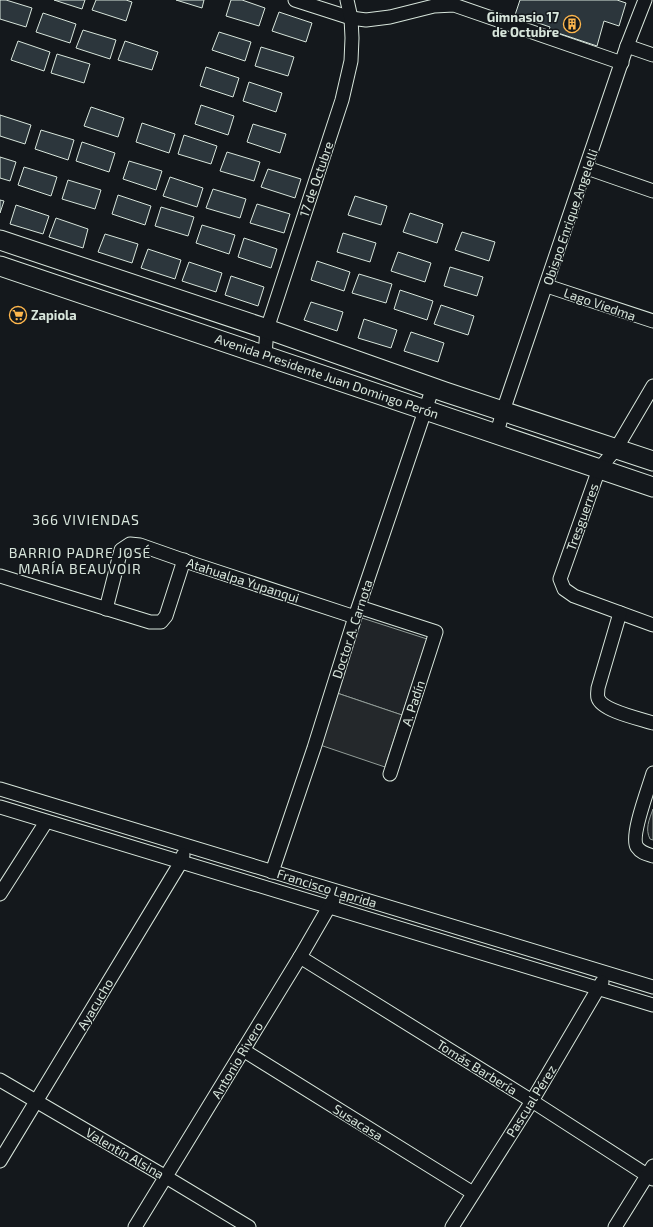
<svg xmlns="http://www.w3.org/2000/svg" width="653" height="1227" viewBox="0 0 653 1227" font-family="'Exo 2',sans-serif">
<rect width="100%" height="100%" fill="#14181c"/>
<!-- green -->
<g fill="#202428" stroke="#939e99">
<path d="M362 618 427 639 402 715 337 693Z"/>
<path d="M653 809V840L650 839C645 829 649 820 653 809Z"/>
</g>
<!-- parking -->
<path fill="#24282b" stroke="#939e99" d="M337 693 402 715 385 767 320 745Z"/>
<!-- building -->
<g fill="#2c363c" stroke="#d8e6dc">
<path d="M0 0H6L32 8 26 27 0 19Z"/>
<path d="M54 0H85L82 9Z"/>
<path d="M96 0H126L132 2 126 21 92 10Z"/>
<path d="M176 0H204L202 8Z"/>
<path d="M231 0H242L265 8 259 26 226 16Z"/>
<path d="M520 0H617L626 3 619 26 604 21 597 46 549 30 550 27 515 15Z"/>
<path d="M279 12 312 23 306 42 272 31Z"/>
<path d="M43 13 76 24 70 43 36 32Z"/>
<path d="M83 30 116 40 110 59 76 48Z"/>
<path d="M219 32 251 42 245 61 212 50Z"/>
<path d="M18 41 50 52 44 71 11 60Z"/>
<path d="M125 41 158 52 152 70 118 60Z"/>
<path d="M261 47 294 57 288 76 255 66Z"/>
<path d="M57 54 90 64 84 83 51 73Z"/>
<path d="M206 67 239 78 233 97 200 86Z"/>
<path d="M249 82 282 93 276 112 243 101Z"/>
<path d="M201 105 234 116 228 135 195 124Z"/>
<path d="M91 107 124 118 118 137 84 126Z"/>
<path d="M0 115 31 125 25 144 0 136Z"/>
<path d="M142 123 175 134 169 153 136 142Z"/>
<path d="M253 124 286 134 280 153 247 142Z"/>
<path d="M41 130 74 140 68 160 35 149Z"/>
<path d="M184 135 217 146 211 164 178 154Z"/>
<path d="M82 142 115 153 109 172 76 161Z"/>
<path d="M227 152 260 162 254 181 220 171Z"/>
<path d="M0 157 16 162 10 181 0 178Z"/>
<path d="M129 161 162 171 156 190 123 179Z"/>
<path d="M24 167 57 177 51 196 18 185Z"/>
<path d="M268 169 301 179 295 198 261 187Z"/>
<path d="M170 177 203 188 197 207 163 196Z"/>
<path d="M68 180 101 190 95 209 62 199Z"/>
<path d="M213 189 246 199 240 218 206 208Z"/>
<path d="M118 195 151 206 145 225 112 214Z"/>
<path d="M355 196 387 206 381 225 348 215Z"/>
<path d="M0 200 4 201 0 213Z"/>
<path d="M257 204 290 214 284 233 250 223Z"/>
<path d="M16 205 49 216 43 234 10 224Z"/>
<path d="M161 207 194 217 188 236 155 226Z"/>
<path d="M410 213 443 224 437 243 403 232Z"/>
<path d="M56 218 88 229 83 248 49 237Z"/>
<path d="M202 225 235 235 229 254 196 243Z"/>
<path d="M462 232 495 242 489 261 455 250Z"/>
<path d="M343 233 376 243 370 262 337 252Z"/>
<path d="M105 234 138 244 132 263 98 252Z"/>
<path d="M244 238 277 249 271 268 238 257Z"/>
<path d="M148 249 181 260 175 279 141 268Z"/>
<path d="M398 252 431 263 425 282 391 271Z"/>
<path d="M317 261 350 272 344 291 311 280Z"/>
<path d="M189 262 222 273 216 292 182 281Z"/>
<path d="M450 267 483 277 477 296 444 286Z"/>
<path d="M359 274 392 284 386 303 352 293Z"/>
<path d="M231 276 264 287 258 306 225 295Z"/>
<path d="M400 290 433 301 427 320 394 309Z"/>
<path d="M311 302 343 312 337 331 304 320Z"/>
<path d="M441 305 474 316 468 335 434 324Z"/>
<path d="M364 319 397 330 391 348 358 338Z"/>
<path d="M411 332 444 343 438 362 404 351Z"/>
</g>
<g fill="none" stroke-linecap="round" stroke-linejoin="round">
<!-- street casing -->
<g stroke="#d8e6dc" stroke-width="15">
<g id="street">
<path d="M295 0 351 18 366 20 390 17 434 6 454 5 622 63"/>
<path d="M627 46 653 55"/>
<path d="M587 168 653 191"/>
<path d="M547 286 653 321"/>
<path d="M265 355 267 329 342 100 351 61 352 38 351 18 347 0"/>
<path d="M653 386 616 449 599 469 560 579 564 589 574 596 653 625"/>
<path d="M497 433 503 411 627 46 645 0"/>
<path d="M0 576 150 622H161L166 616 184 560"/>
<path d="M359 607 436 632 390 774"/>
<path d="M106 609 121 550 130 544 140 545 194 564 355 617"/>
<path d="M620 613 598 688C598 691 597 695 598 698 602 711 641 719 653 723"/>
<path d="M653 773C649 787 630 836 637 847 641 853 647 854 653 856"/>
<path d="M0 789 653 987"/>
<path d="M0 807 653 1005"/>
<path d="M272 872 314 748 355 617 433 387"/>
<path d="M0 894 46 822"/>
<path d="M300 957 532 1101 653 1179"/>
<path d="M243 1050 473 1193"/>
<path d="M0 1080 166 1177 249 1227"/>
<path d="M0 1161 181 862 183 855"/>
<path d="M135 1227 300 957 333 900"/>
<path d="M452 1227 532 1101 602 982"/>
<path d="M615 1227 653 1166"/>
</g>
</g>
<!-- secondary casing -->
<g stroke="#d8e6dc" stroke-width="21">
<g id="secondary">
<path d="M0 240 267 329 445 392 653 461"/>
<path d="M0 266 653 487"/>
</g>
</g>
<!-- street -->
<use href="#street" stroke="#14181c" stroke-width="13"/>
<!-- secondary -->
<use href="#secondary" stroke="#14181c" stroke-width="19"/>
</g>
<!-- icons -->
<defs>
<g id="building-ring" transform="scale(0.9)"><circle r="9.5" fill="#14181c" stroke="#ffb74d" stroke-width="1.5"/><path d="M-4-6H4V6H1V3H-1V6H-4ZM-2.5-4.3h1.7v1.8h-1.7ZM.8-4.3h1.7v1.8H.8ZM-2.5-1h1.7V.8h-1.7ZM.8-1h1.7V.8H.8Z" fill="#ffb74d"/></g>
<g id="supermarket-ring" transform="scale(0.9)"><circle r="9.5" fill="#14181c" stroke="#ffb74d" stroke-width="1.5"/><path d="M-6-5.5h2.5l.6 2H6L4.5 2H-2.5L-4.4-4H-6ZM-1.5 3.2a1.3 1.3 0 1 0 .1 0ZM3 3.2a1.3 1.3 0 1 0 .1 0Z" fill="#ffb74d"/></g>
</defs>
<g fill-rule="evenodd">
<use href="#building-ring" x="572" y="24"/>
<use href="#supermarket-ring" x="18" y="315"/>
</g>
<g text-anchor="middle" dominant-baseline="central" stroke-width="3" stroke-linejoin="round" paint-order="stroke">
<!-- poi labels -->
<g font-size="13" font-weight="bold" fill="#d8e6dc" stroke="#14181c" text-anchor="end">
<text x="559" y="17">Gimnasio 17<tspan x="559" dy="15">de Octubre</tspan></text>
<text x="31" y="315" text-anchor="start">Zapiola</text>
</g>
<!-- street labels -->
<g font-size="13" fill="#d8e6dc" stroke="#14181c">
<text transform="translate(316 179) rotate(-71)">17 de Octubre</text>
<text transform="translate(570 217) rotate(-71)">Obispo Enrique Angelelli</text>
<text transform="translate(600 304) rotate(19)">Lago Viedma</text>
<text transform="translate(327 376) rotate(19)">Avenida Presidente Juan Domingo Perón</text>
<text transform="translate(582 517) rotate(-70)">Tresguerres</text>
<text transform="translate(243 580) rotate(18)">Atahualpa Yupanqui</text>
<text transform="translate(352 629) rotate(-72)">Doctor A. Carnota</text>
<text transform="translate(413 703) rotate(-72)">A. Padín</text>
<text transform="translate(327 888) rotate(17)">Francisco Laprida</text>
<text transform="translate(95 1004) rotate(-59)">Ayacucho</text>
<text transform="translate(237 1060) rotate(-59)">Antonio Rivero</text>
<text transform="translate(477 1067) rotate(32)">Tomás Barbería</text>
<text transform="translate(531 1101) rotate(-58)">Pascual Pérez</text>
<text transform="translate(358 1122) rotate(32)">Susacasa</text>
<text transform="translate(125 1153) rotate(30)">Valentín Alsina</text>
</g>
<!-- neighbourhood labels -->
<g font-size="14" letter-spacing="1" fill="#d8e6dc" stroke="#14181c">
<text x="86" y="519">366 VIVIENDAS</text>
<text x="80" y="552">BARRIO PADRE JOSÉ<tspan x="80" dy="16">MARÍA BEAUVOIR</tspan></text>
</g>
</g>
</svg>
